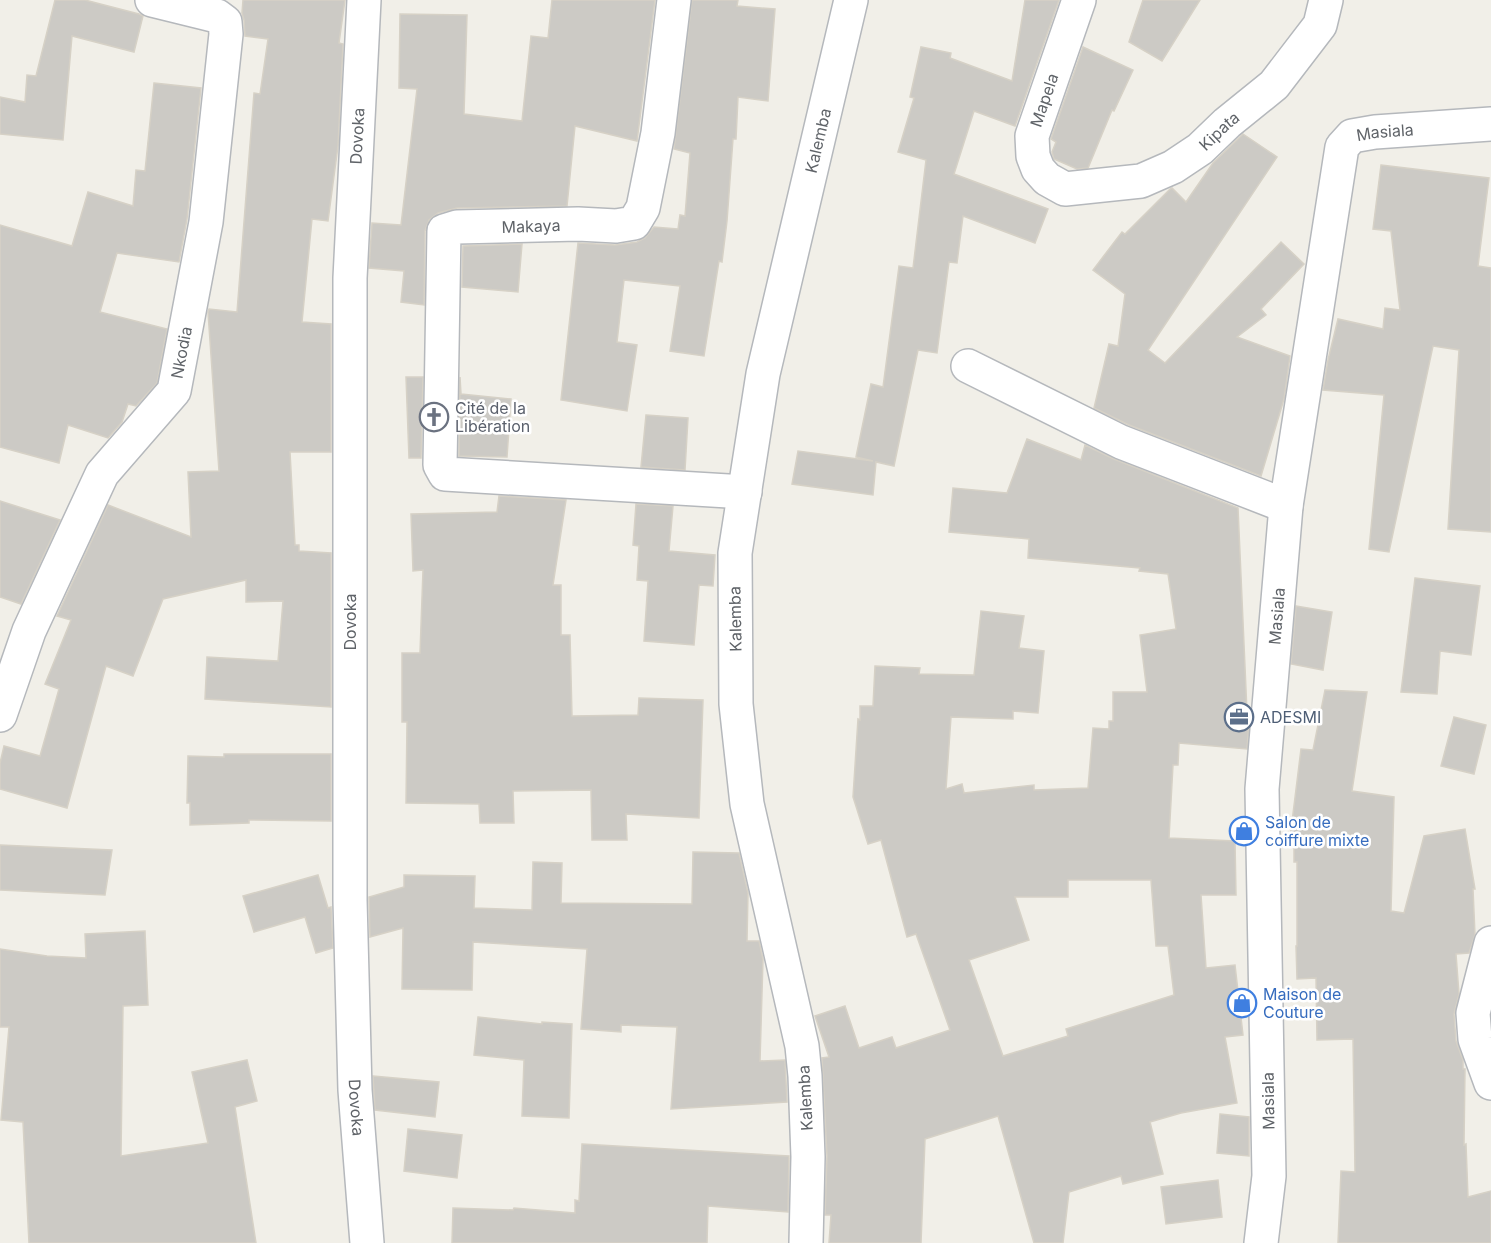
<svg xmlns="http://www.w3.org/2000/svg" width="1491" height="1243" viewBox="0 0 1491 1243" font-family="Inter,sans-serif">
<rect width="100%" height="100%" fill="#f1efe8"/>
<!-- building -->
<g fill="#cccac5" stroke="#d6d1c6" stroke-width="1.5" fill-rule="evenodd">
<path d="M55 0H85L139 14 143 16 134 52 72 36 63 140 0 134V97L25 102 27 75 36 76Z"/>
<path d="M243 0H345L339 43 343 44 338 146 328 221 312 219 302 322 331 324V452H290L295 545H299V551L331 553V707L205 699 207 657 278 661 283 601 246 602V580L163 599 133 676 106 666 67 808 0 789V763L4 746 40 756 59 689 45 684 71 620 57 616 108 505 191 537 188 472 219 471 208 312 209 309 237 312 254 93 260 94 268 39 245 36 244 20 242 13Z"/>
<path d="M552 0H655L637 141 575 126 567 206 457 208 438 213 429 220 425 231 424 305 401 302 404 271 369 268 372 223 401 225 417 89 399 88 400 14 467 15 464 114 522 121 531 36 548 38Z"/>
<path d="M692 0H738L737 6 775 9 768 101 738 97 736 139H733L727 221 722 262 719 261 704 356 670 351 680 286 624 280 617 342 637 345 627 411 561 400 578 243 615 245 637 242 645 238 654 227 678 229 680 215 685 216 690 153 674 149Z"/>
<path d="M1025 0H1059L1015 126 974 111 954 174 1048 209 1035 243 963 216 957 263 949 262 937 353 918 350 894 466 876 462 873 495 792 484 798 451 873 461 856 457 871 384 883 387 899 266 913 268 926 160 898 152 914 98 910 97 921 47 951 53 950 58 1012 81Z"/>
<path d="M1143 0H1200L1162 61 1129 42Z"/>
<path d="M1083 47 1133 70 1114 111 1112 110 1088 168 1077 169 1054 159 1052 152 1056 142 1051 139Z"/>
<path d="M154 83 201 88 187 219 179 262 117 253 100 312 167 329 157 383 136 406 128 404 122 422 108 438 68 425 59 463 0 447V225L72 246 88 192 133 206 136 170 145 171Z"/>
<path d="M1243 134 1277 157 1148 350 1165 363 1281 242 1304 264 1261 309 1266 315 1237 337 1290 356 1284 399 1261 476 1129 425 1094 408 1109 344 1118 346 1125 294 1093 270 1122 232 1125 234 1170 189 1172 188 1186 202 1213 163Z"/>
<path d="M1381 165 1489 178 1478 266 1491 268V532L1448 529 1459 350 1433 346 1389 552 1369 549 1384 395 1323 390 1328 360 1338 319 1383 329 1385 308 1400 310 1391 231 1373 229Z"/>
<path d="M522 244 518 292 462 287 463 246Z"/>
<path d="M406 377H423L421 458H409Z"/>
<path d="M460 377 461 394 511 399 507 457 459 456Z"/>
<path d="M646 415 688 418 685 470 641 467Z"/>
<path d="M1027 439 1081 460 1085 445 1114 459 1238 508 1247 712H1250L1247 749 1179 743 1178 765H1173L1169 838 1235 841 1236 895H1201L1206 968 1235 965 1243 1035 1225 1037 1237 1103 1181 1113 1150 1122 1163 1174 1123 1184 1121 1176 1069 1192 1063 1243H1034L998 1116 925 1139 921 1243H829L831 1215H825L827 1156 822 1058 829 1057 815 1016 845 1006 859 1048 892 1037 896 1048 950 1030 916 934 907 937 881 840 868 844 853 797 858 719 860 720V706H873L875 666 920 668 919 674 974 675 981 611 1024 616 1019 648 1044 651 1038 713 1013 711V719L951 717 946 789 962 784 964 793 1034 785V790L1088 788 1093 728 1109 729V721H1113V692H1147L1140 635 1176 629 1168 574 1139 571 1140 568 1028 558 1029 539 949 532 953 488 1007 493ZM1068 880H1151L1156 946H1168L1174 995 1066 1029 1068 1036 1003 1056 969 960 1029 940 1015 897H1068Z"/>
<path d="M499 496 566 500 553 585H561V635H570L572 716 638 715 639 698 703 700 699 818 626 814 627 840H592L591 790 513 791 514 823H480L479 804 406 803 407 722H402V653H420L423 570 413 571 411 514 497 512Z"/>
<path d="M0 501 60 520 21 604 0 597Z"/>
<path d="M636 504 673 506 669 551 715 555 713 586 699 585 694 645 644 641 648 581 637 580 639 546 633 545Z"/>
<path d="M1415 578 1480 586 1471 655 1440 651 1437 694 1401 692Z"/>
<path d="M1296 606 1332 612 1323 670 1291 664Z"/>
<path d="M1325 690 1367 692 1352 791 1394 797 1391 911 1404 913 1424 836 1465 829 1475 889H1473L1475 935 1469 953 1456 954 1459 994 1454 1014 1456 1041 1463 1060V1069H1465L1464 1145 1466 1144 1468 1197 1491 1191V1243H1338L1341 1171 1355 1172 1353 1039 1317 1040 1316 978 1297 979 1296 946H1297V862H1294V846H1289L1301 749 1313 750Z"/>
<path d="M1454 717 1486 725 1474 774 1441 766Z"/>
<path d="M224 754H331V821L249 820V823L190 825V803H187L188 756 224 757Z"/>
<path d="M0 845 112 850 105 895 0 890Z"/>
<path d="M693 852 739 853 748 893 747 941H759L763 959 760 1061 785 1060 787 1102 671 1109 677 1027 621 1025V1032L581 1029 587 949 473 942 472 990 402 989 403 928 370 937 369 897 404 887V875L475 876 474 908 532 910 533 862 562 863 561 903 692 904Z"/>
<path d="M318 875 328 908 331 907 333 948 316 953 305 917 254 932 243 896Z"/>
<path d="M145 931 148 1005 123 1006 121 1156 208 1143 192 1072 247 1060 257 1101 235 1107 256 1243H29L23 1122 1 1120 9 1027H0V949L47 956 86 958 85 934Z"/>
<path d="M478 1017 542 1024V1022L572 1024 569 1118 522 1116 524 1060 474 1055Z"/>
<path d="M373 1076 439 1082 435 1117 375 1110Z"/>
<path d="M1220 1114 1249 1117V1156L1217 1153Z"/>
<path d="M408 1129 462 1135 457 1178 404 1171Z"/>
<path d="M582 1144 789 1156 788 1212 708 1206 707 1243H452L453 1208 513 1210 514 1208 575 1213V1200L579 1201Z"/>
<path d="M1218 1180 1222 1217 1166 1224 1161 1187Z"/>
</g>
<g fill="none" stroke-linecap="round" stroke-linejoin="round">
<!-- minor casing -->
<g stroke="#b5b8bc" stroke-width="36">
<g id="minor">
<path id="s1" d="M364 0 350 278V900L355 1090 367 1243"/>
<path d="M674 0 658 133 643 208 634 223 616 226 578 224 457 227 444 231 440 465 445 474 745 492"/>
<path id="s2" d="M1079 0 1032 136 1033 156 1038 169 1047 179 1065 189 1141 181 1173 167 1200 149 1227 123 1274 85 1320 25 1326 0"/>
<path d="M968 366 1121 442 1286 506"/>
<path id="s3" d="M0 715 29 631 102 474 174 391 206 222 226 34 225 22 217 16 152 0"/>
<path d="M1491 943 1473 1013 1475 1039 1491 1083"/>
<path id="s4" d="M806 1243 808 1157 805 1076 802 1046 747 804 736 704 735 553 763 374 851 0"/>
<path id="s5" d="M1261 1243 1269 1176 1262 789 1286 506 1342 147 1352 136 1375 132 1491 124"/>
</g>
</g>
<!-- minor -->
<use href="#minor" stroke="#fff" stroke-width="33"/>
</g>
<!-- icons -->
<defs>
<g id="church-ring" transform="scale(1.5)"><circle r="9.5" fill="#fff" stroke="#6b7280" stroke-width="1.5"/><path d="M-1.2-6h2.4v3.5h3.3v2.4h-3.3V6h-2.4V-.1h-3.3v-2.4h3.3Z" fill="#6b7280"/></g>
<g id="office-ring" transform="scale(1.5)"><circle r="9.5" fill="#fff" stroke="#5c6f8a" stroke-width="1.5"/><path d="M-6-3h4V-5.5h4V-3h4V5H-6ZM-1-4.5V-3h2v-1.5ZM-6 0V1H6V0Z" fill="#5c6f8a"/></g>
<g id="shop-ring" transform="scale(1.5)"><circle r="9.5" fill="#fff" stroke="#3f7fe0" stroke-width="1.5"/><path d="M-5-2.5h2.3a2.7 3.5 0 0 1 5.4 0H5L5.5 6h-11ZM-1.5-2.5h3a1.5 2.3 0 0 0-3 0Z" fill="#3f7fe0"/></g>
</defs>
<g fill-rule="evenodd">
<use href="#church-ring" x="434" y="417"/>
<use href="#office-ring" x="1239" y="717"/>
<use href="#shop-ring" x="1244" y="831"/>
<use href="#shop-ring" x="1242" y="1003"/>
</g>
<g text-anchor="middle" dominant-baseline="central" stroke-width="5" stroke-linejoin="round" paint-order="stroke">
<!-- street labels -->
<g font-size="16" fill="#5f6368" stroke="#fff">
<text transform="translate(1044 100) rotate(-71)">Mapela</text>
<text stroke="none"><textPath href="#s2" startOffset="382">Kipata</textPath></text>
<text stroke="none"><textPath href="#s5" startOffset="1150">Masiala</textPath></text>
<text transform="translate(357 136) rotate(-87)">Dovoka</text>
<text stroke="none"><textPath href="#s4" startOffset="1118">Kalemba</textPath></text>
<text transform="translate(531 226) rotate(-2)">Makaya</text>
<text stroke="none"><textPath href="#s3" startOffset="411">Nkodia</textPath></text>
<text stroke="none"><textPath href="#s5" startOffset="628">Masiala</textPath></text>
<text transform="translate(735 619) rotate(-91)">Kalemba</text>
<text transform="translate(350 622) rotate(-90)">Dovoka</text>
<text transform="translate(805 1098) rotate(-93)">Kalemba</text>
<text transform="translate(1268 1101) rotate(-91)">Masiala</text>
<text stroke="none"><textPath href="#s1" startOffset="1108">Dovoka</textPath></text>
</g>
<!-- worship labels -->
<g font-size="16" fill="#5b616d" stroke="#fff" text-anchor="start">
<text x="455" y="408">Cité de la<tspan x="455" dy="18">Libération</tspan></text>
</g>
<!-- service labels -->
<g font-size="16" fill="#4e5e75" stroke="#fff" text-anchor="start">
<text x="1260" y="717">ADESMI</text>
</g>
<!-- shop labels -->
<g font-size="16" fill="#366cbe" stroke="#fff" text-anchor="start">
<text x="1265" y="822">Salon de<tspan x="1265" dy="18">coiffure mixte</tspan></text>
<text x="1263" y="994">Maison de<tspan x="1263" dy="18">Couture</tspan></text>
</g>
</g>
</svg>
